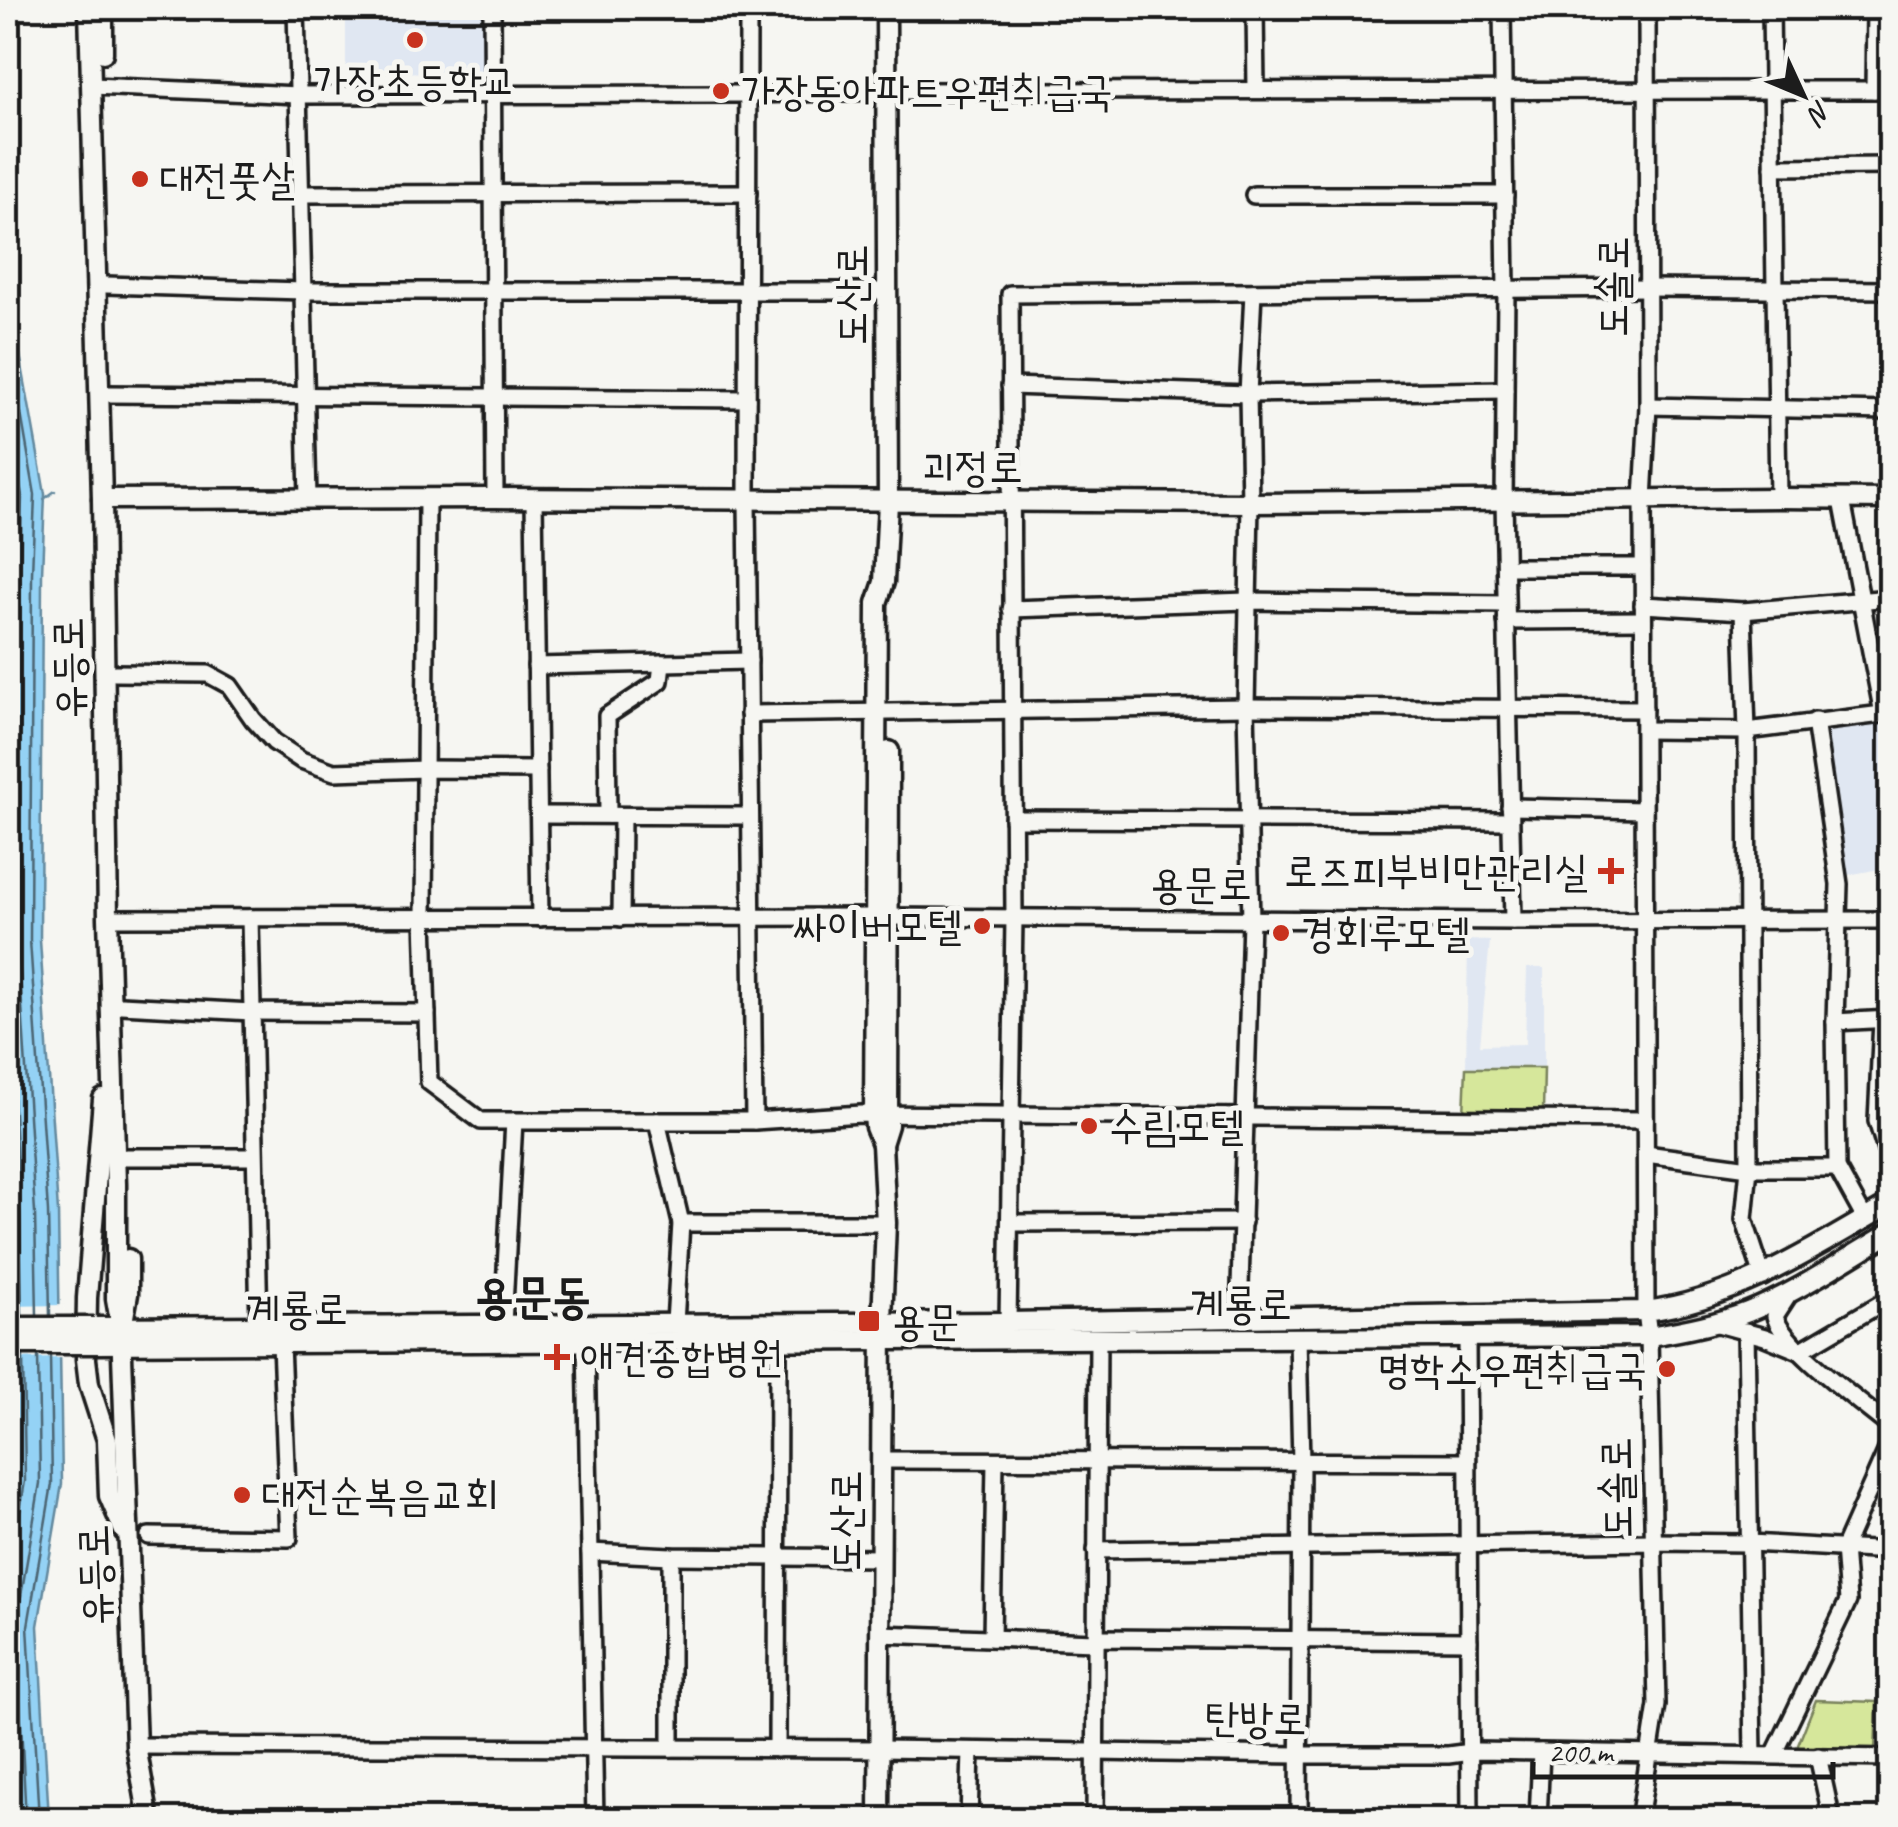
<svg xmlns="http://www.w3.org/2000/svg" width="1898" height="1827" viewBox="0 0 1898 1827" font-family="Caveat,'Poor Story',sans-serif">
<rect width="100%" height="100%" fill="#f6f6f2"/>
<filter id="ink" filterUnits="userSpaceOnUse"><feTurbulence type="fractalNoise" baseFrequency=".01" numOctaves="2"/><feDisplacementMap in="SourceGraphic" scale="20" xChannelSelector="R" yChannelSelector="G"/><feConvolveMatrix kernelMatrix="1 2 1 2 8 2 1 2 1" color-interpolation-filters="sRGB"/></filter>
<g filter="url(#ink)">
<!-- built -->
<g fill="#e0e7f2">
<path d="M346 8H484V72L346 73Z"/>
<path d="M1890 721V867L1848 875 1826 732Z"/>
<path d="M1468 940 1490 941 1480 1045 1525 1044 1527 968H1544V1068H1466Z"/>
</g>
<!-- green -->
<g fill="#d6e79b" stroke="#79825c" stroke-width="2.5">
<path d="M1466 1068H1544L1543 1112 1533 1120 1464 1114Z"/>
<path d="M1816 1700 1877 1702 1875 1752 1796 1750Z"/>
</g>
<!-- water -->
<path fill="#94d2f5" stroke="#64899e" stroke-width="2.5" d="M8 254 19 349 45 494 42 574 40 940 58 1212 62 1484 38 1626 49 1820 8 1819Z"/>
<!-- pier -->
<path fill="#f6f6f2" d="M64 1305 65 1358 8 1359V1306Z"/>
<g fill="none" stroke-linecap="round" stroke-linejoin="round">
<!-- shore -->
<g stroke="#4c6573" stroke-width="2.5">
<path d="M8 337 35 495 32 574 30 940 48 1212 50 1316"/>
<path d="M8 412 22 496 20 574 18 941 35 1212 37 1316"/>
<path d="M8 1012 20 1213 22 1316"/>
<path d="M8 1583 25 1481 23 1355"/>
<path d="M26 1820 16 1626 40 1483 38 1355"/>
<path d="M39 1820 28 1626 52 1484 50 1355"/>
</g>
<!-- stream -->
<path stroke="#64899e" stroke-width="2.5" d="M44 499 55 491"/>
<!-- minor casing -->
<g stroke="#1c1c1c" stroke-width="22">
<g id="minor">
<path d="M296 8 308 498"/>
<path d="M492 8 495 498"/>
<path d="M748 8 747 501 754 1121"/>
<path d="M1255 8 1256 90"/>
<path d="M1502 8 1506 290 1504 501 1513 921"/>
<path d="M1771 8 1778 498"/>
<path d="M92 86 298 95 749 94 887 91 1890 90"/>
<path d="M1874 90 1875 8"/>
<path d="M1773 167 1890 166"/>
<path d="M300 194 748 193"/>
<path d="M1254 195H1505"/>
<path d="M106 285 303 291H887"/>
<path d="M1010 386 1248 394 1505 390"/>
<path d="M108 394 747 399"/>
<path d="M1648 406 1890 411"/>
<path d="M427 499 424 918 429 1082 481 1121H754L861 1114 1645 1120"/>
<path d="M534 500 540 918"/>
<path d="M1842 500 1883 714"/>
<path d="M1506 567H1643"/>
<path d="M1643 605 1743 611 1890 598"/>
<path d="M1011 609 1247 601 1506 604"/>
<path d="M1743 611 1747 731 1749 1168 1744 1219 1763 1277"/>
<path d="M1506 621 1643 620"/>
<path d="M536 666 749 661"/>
<path d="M115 673 208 674 230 686 253 719 274 742 301 760 334 772 425 769 538 770"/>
<path d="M749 714 1246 707 1644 709"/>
<path d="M1815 721 1839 884 1835 1022 1837 1168 1865 1219"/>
<path d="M1644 730 1747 731 1890 713"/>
<path d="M1510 807 1644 810"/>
<path d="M539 815 750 816"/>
<path d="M608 815 607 716 660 681 662 663"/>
<path d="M1013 819 1510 821"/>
<path d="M108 918 889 917 1513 921 1890 920"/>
<path d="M250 918 259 1325"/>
<path d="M621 918 622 816"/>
<path d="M121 1005 252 1012 427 1013"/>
<path d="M1882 1020 1877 1121 1890 1163"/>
<path d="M1835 1022 1890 1019"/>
<path d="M657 1121 681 1223 675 1323"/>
<path d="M1646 1154 1749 1168H1837"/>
<path d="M126 1157H254"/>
<path d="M681 1223H886"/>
<path d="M1010 1223 1243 1222"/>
<path d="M1790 1293 1775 1316C1781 1345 1863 1404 1888 1425L1890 1432"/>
<path d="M1239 1320 1251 920 1246 707 1250 503 1248 394 1253 292"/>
<path d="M1008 1322 1014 918 1010 294 1648 288 1890 290"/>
<path d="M1714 1323 1765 1337 1797 1350"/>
<path d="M503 1324 514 1121"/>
<path d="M1746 1331 1753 1755"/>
<path d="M1298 1338 1301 1462 1299 1820"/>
<path d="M1467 1338 1470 1820"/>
<path d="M586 1342 595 1820"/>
<path d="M1800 1351 1890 1298"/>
<path d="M881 1460 1467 1462"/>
<path d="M149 1536 289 1538 281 1344"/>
<path d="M1096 1550 1653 1542 1750 1543 1890 1551"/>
<path d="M590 1552 671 1556 881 1558"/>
<path d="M880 1634 1095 1642 1102 1638 1469 1641"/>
<path d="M992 1638 995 1461"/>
<path d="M136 1746 880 1749 1299 1755H1448L1478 1751 1890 1758"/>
<path d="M671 1748V1556"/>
<path d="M777 1749 778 1341"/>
<path d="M1774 1755 1848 1601 1844 1547 1890 1443"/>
<path d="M1818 1756 1832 1820"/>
<path d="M969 1820 971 1751"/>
<path d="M1095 1820 1098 1339"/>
<path d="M1538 1820 1541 1752"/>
<path d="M1639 1820 1657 1705 1649 1336 1646 1311 1643 500 1648 406 1647 8"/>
</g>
</g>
<!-- major casing -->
<g stroke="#1c1c1c" stroke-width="25">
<g id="major">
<path d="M89 8 102 499 108 918 116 1184V1299L121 1327 136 1746 149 1820"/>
<path d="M103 53V8"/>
<path d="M102 499 495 498 1250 503 1778 498 1890 499"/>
<path d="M103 1099 87 1298 86 1359 89 1384 107 1440 109 1496 124 1531"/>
<path d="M882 1144 888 1125 889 751"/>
<path d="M124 1317 128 1294V1259"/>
<path d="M94 1327 1008 1322 1646 1311C1737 1299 1813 1249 1890 1204"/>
<path d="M96 1344 1649 1336C1682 1331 1717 1324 1748 1312 1798 1292 1844 1260 1890 1233"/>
<path d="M879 1820 882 1321 886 1223 882 1144 875 1127 874 1115 877 603 884 582 888 502 886 8"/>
</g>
</g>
<!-- minor -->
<use href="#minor" stroke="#f6f6f2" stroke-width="15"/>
<!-- major -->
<use href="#major" stroke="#f6f6f2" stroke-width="18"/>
<!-- major-bridge casing -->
<g stroke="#1c1c1c" stroke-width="25" stroke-linecap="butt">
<g id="major-bridge">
<path d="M8 1327H94"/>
<path d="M8 1344H96"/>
</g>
</g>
<!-- major-bridge -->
<use href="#major-bridge" stroke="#f6f6f2" stroke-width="18"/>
</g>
</g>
<!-- markers -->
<g fill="#c8321e" stroke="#f6f6f2" stroke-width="4">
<circle cx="415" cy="40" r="10"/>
<circle cx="721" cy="91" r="10"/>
<circle cx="140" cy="179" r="10"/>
<path d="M1606 856h10v10h10v10h-10v10h-10v-10h-10v-10h10z"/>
<circle cx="982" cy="926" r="10"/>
<circle cx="1281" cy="933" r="10"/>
<circle cx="1089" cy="1126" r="10"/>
<rect x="857" y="1309" width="24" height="24" rx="5"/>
<path d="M552 1342h10v10h10v10h-10v10h-10v-10h-10v-10h10z"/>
<circle cx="1667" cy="1369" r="10"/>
<circle cx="242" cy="1495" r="10"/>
</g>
<g text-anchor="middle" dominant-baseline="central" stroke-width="10" stroke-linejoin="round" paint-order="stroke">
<!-- poi labels -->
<g font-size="42" fill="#1c1c1c" stroke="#f6f6f2" text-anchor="start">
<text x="415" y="81" text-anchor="middle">가장초등학교</text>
<text x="741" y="91">가장동아파트우편취급국</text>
<text x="160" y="179">대전풋살</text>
<text x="1588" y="871" text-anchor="end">로즈피부비만관리실</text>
<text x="962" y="926" text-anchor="end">싸이버모텔</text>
<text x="1301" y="933">경회루모텔</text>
<text x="1109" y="1126">수림모텔</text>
<text x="892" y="1321">용문</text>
<text x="580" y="1357">애견종합병원</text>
<text x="1647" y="1369" text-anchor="end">명학소우편취급국</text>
<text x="262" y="1495">대전순복음교회</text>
</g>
<!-- street labels -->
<g font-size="42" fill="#1c1c1c" stroke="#f6f6f2">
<text transform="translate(1613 287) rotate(-90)">도솔로</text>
<text transform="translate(852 295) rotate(-90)">도산로</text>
<text x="972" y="467">괴정로</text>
<text transform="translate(69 668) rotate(-91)">유등로</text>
<text x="1201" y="884">용문로</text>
<text x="1241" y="1304">계룡로</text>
<text x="297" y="1309">계룡로</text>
<text transform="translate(1617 1488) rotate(-91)">도솔로</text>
<text transform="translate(846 1521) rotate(-90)">도산로</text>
<text transform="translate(95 1575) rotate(-92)">유등로</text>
<text transform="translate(1256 1719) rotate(1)">탄방로</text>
</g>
<!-- quarter labels -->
<g font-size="48" font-weight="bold" fill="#1c1c1c" stroke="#f6f6f2">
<text x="533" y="1296">용문동</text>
</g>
</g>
<!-- margin -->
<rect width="1898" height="1827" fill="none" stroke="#f6f6f2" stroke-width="40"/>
<rect x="20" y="20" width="1858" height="1787" fill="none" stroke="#1c1c1c" stroke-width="4" filter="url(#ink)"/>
<!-- north arrow -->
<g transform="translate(1803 95) rotate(134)" stroke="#f6f6f2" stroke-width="8" paint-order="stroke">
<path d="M0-8L18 38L0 25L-18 38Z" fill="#1c1c1c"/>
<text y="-15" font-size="28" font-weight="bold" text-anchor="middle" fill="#1c1c1c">N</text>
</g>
<!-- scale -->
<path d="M1533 1762v15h300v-15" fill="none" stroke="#1c1c1c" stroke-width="5"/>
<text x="1548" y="1762" font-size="30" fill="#1c1c1c" stroke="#f6f6f2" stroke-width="8" paint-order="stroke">200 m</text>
</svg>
